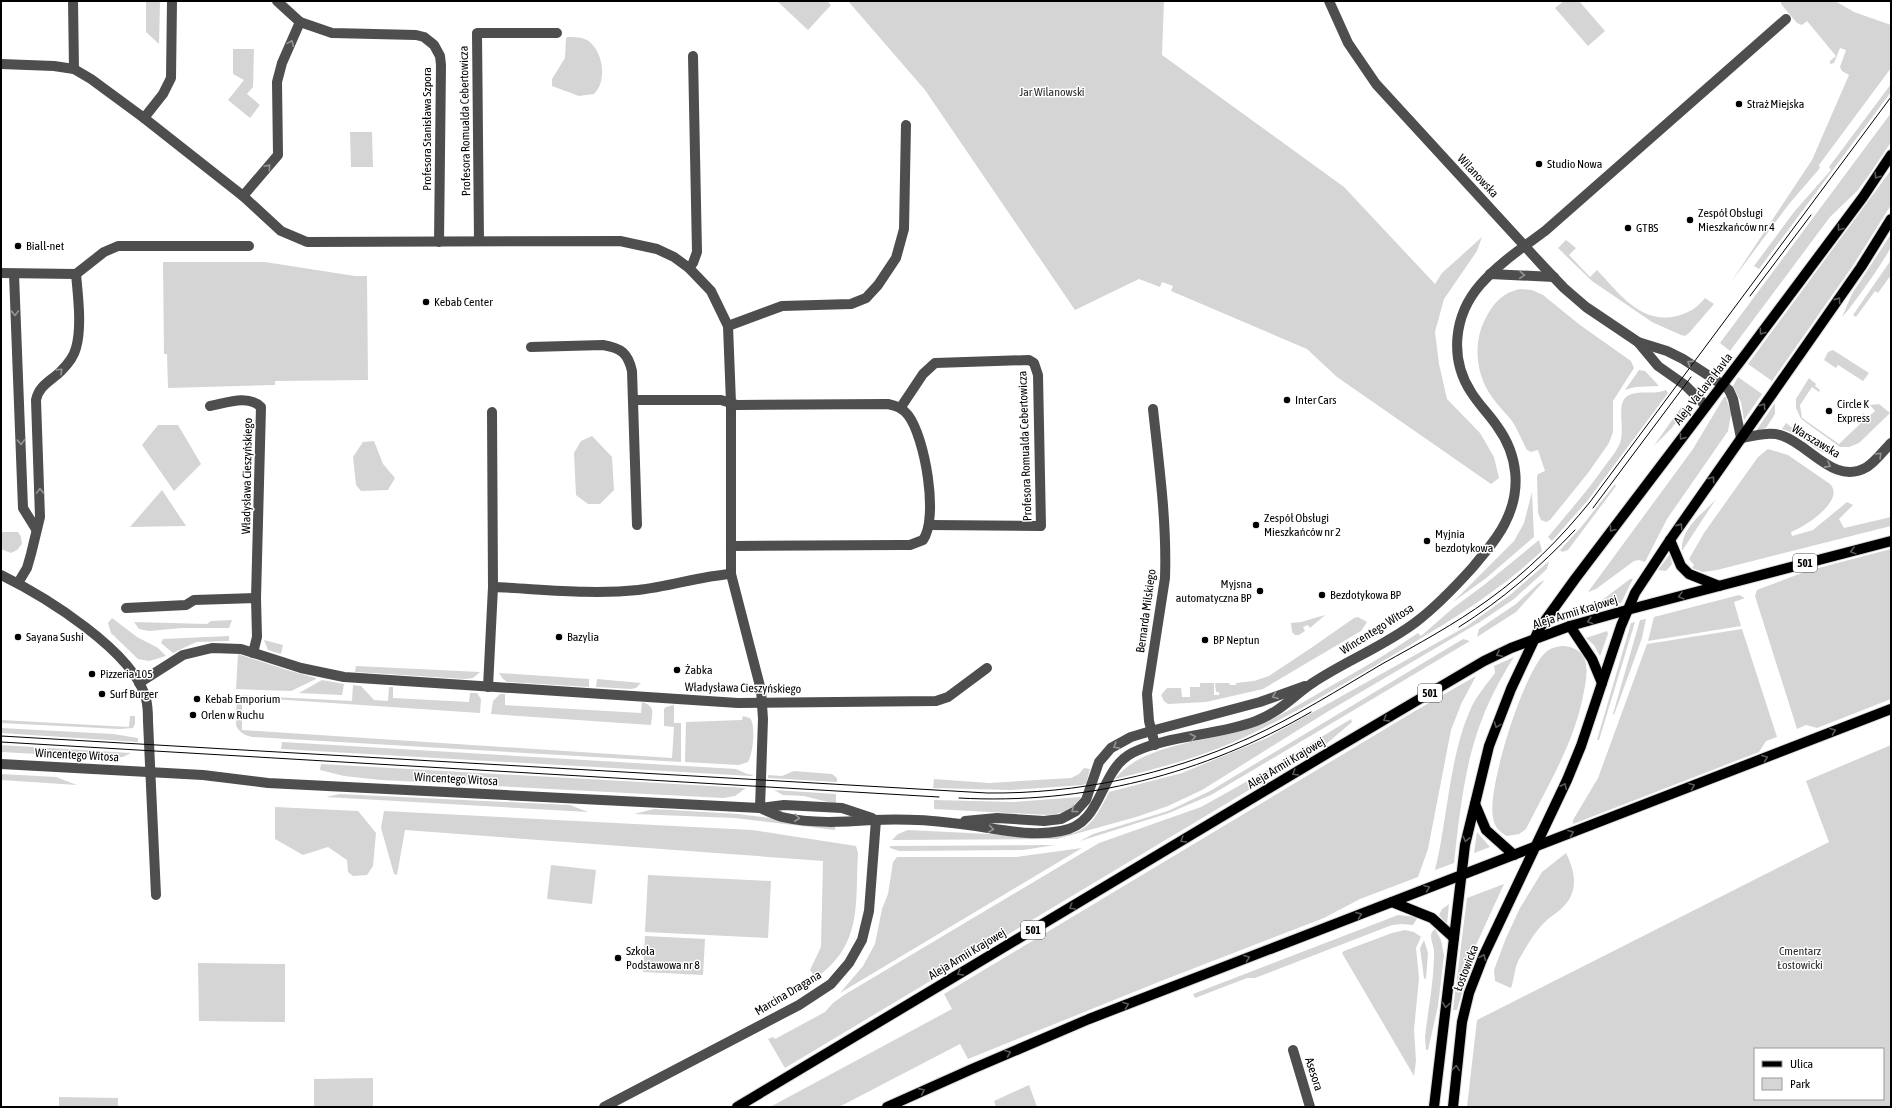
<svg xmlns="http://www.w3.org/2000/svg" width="1892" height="1108" viewBox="0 0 1892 1108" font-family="'Asap Condensed',sans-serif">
<rect width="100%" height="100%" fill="#fff"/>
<!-- green -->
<g fill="#d5d5d5" fill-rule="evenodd">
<path d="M146 1H160L159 44 146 32Z"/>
<path d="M777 1H827L831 5 808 30Z"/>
<path d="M848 1H1164L1162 55 1344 187 1435 284 1442 273 1482 237 1477 251 1444 299 1435 332 1439 364 1447 399 1480 433 1494 457 1499 478 1491 484 1337 377 1307 349 1171 291 1173 286 1162 282 1160 287 1139 279 1075 310 925 90Z"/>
<path d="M1564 1H1579L1605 31 1588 46 1555 8Z"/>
<path d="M1781 1H1835L1854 12 1891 25V68L1819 165 1820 168 1789 204 1731 282 1812 160 1849 75 1842 71 1840 67 1846 50 1840 48 1834 63 1830 64V61L1836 56 1807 21 1802 25 1797 23 1781 4Z"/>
<path d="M568 37C574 37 581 37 587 40 603 50 608 81 594 94L579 96 552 86V79L565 58 566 38Z"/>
<path d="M233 49H254L253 87 247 94 260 105 250 118 228 100 244 80 233 74Z"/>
<path d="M1891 84V92L1759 269 1754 266 1794 212 1831 170 1829 167Z"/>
<path d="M1891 113V142L1869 175 1858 190 1830 217 1730 351 1720 343Z"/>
<path d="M350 132H372L373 167H351Z"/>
<path d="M1891 170V205L1854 264 1772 381 1748 364Z"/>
<path d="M1891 234C1891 238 1892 243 1891 246 1890 253 1847 314 1842 317L1852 294Z"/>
<path d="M1566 240 1576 248 1569 255 1590 277 1597 270C1619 293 1641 325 1677 316 1689 313 1697 308 1705 298L1714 304 1689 333 1685 336 1681 335 1652 322 1592 281 1558 248Z"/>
<path d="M1891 260V275L1878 293 1875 291 1856 317 1853 315Z"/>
<path d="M163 262H265L355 276H367L368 380 275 381V385L168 388 167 354H164Z"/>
<path d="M1520 289 1532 290 1543 295 1580 325 1631 361 1634 368 1613 401V432L1609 443 1588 473 1550 520 1546 522 1541 520 1538 513 1537 477 1538 474 1545 471 1538 450 1531 452 1527 450C1522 441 1518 430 1512 421 1506 413 1498 406 1492 397 1475 373 1472 340 1488 314 1495 301 1505 292 1520 289Z"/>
<path d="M1833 350 1869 373 1863 381 1838 365 1836 368 1824 360 1828 352Z"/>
<path d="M1639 370 1645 371 1659 386 1635 387 1625 390Z"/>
<path d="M1738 377 1762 394 1744 420 1741 402 1733 386Z"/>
<path d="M1809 378 1816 384 1815 386 1820 390 1819 392 1812 387 1800 405 1802 418 1839 444 1860 424 1863 413 1868 417 1875 411 1870 405 1879 404 1890 413 1859 443 1849 447H1840L1801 419 1796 408V399Z"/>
<path d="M1666 390 1668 393 1588 500 1552 541 1548 537C1568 513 1589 489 1607 463 1612 457 1617 450 1620 443 1625 430 1617 407 1625 398 1635 388 1654 396 1666 390Z"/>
<path d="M1724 397H1726L1731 414 1728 431 1667 519 1645 562 1639 560 1634 561 1596 589 1588 592 1693 449Z"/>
<path d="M1775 403V414L1766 428 1756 431Z"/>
<path d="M1682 406C1681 423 1664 435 1653 447Z"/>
<path d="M1786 423 1791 427 1833 456C1814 451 1801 434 1782 429Z"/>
<path d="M158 425H178L201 464 174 491 142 445Z"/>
<path d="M592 436 612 457 614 490 600 504H588L576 495 574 453 581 441Z"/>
<path d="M374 441 383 464 395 478 388 490 361 491 356 485 353 457 363 442Z"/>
<path d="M1768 449 1788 455 1830 484C1846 500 1805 527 1791 532L1792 536 1813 530 1847 502 1853 505 1839 519 1844 528 1891 517V526L1717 570 1703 572 1692 568 1694 565 1689 559 1704 533 1758 457Z"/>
<path d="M1615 484 1616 486 1568 550 1562 552 1560 550 1582 526Z"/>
<path d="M162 490 186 526 130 527Z"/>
<path d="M1532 492 1534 537 1485 579 1453 602 1514 541 1524 523Z"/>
<path d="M1716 499 1682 551C1681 527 1702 515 1716 499Z"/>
<path d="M1 532H18L21 537 22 544 17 550 11 553 1 549Z"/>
<path d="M1539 540 1542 551C1493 596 1445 624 1388 658 1337 688 1287 718 1234 742 1195 759 1155 769 1115 779 1140 746 1199 742 1237 732 1266 725 1293 708 1319 693 1352 674 1386 655 1418 633L1421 636 1453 608 1484 585Z"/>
<path d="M1891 549V699L1817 728 1806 725 1797 729 1755 596 1757 590 1807 571Z"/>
<path d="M1670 554 1672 564 1666 571 1658 570Z"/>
<path d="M1549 561 1547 569 1514 599 1480 622 1327 712 1202 790 1168 806 1136 817 1057 839 892 840 898 834 908 830 1049 837C1088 834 1093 824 1109 792L1182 773 1267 738 1467 626 1510 595Z"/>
<path d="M1630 579H1633L1621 603 1597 609V604Z"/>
<path d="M1545 580 1516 612 1477 637 1479 629 1516 604 1539 583Z"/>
<path d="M1739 595 1745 598 1734 602 1741 626 1648 641 1654 617Z"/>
<path d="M1325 615 1310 628 1308 625 1303 627 1305 631 1299 635H1295L1292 632 1291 623 1301 622Z"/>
<path d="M1358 617 1367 622 1361 631 1263 689 1206 702 1168 704 1164 701 1161 695 1167 688H1181L1182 697H1190V687H1200V683H1214V695H1219V692H1216L1215 683H1229L1230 685H1236V683L1254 681 1269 676 1311 648 1354 618Z"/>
<path d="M112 618 137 637 158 648 166 656 149 661 138 659 111 633 108 623Z"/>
<path d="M1646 619 1642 638 1614 715 1613 714 1640 620Z"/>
<path d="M232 620 229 628H182L149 631 139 629 134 622 207 624 211 621Z"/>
<path d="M1635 622 1599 740H1597L1631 623Z"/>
<path d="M1742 629 1777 737 1766 741 1759 752 1573 824V820L1598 778 1647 644Z"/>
<path d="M1607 631 1608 634 1600 656 1594 645 1586 638Z"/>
<path d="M229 636V641L196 642 173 653 161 643 163 639Z"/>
<path d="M1463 639 1470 641 1211 795 1169 813 1080 841 1093 834 1168 811 1210 791Z"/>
<path d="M264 640 283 645 281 654 268 650Z"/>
<path d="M1564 646C1591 649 1588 671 1584 691 1575 742 1549 783 1526 829L1519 834 1507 836C1499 832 1494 826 1493 817 1487 788 1523 674 1545 653 1550 648 1557 646 1564 646Z"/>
<path d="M238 654 287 670 316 678V679L291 691 236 689Z"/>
<path d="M1514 657C1469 727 1463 782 1454 863L1435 870C1448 818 1449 755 1472 706 1478 694 1487 684 1495 673L1494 666Z"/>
<path d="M356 666 480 672 473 678 465 679 355 672Z"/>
<path d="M499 673 589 679V687L507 682 503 679Z"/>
<path d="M1476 676 1462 702 1451 730 1428 849 1418 877 1360 899 1324 918 1161 981 968 1059 960 1044 839 1107H770L952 1009 944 994 1415 711Z"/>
<path d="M597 679 641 683 636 688 631 689 596 687Z"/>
<path d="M322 680 344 684 342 695 299 693Z"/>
<path d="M353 685 361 686 374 700 388 701 389 687H393V698L469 702 470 693H477L481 699 480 713 242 697V730L672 758 674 727 664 726V709L666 707 674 705V723H681V762L252 737C245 735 239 733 236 725L237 695 352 701Z"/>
<path d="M500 694H505V705L641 713 642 702C656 706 652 713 651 725L491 714 493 701Z"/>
<path d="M130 716H135V724L133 728 120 729 1 723V720L129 727Z"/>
<path d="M743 716 750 718C756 725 753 754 748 762L739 765 685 762 686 722 742 720Z"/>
<path d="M1351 719 1352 722 1325 745 1269 778 1257 776Z"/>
<path d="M1 728 113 734 138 738V742L1 733Z"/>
<path d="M282 742 736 769 747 774 754 775 751 776 281 749Z"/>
<path d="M1 745 131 753 123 757 113 758 1 752Z"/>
<path d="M1891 745V1107H1467L1477 1020 1829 842 1806 781ZM1755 1049H1883V1099H1755Z"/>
<path d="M321 764 746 788 735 796 723 798 381 780 344 776 320 770Z"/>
<path d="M1084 768 1090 769 1086 784 1083 785 1011 790 933 788 934 779 989 783 1071 778 1079 774Z"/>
<path d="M794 771 832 774 837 778V782L768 778V775L782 776Z"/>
<path d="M1 774 56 777 77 785 1 780Z"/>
<path d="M1253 778 1264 781 785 1068 768 1039 773 1037 775 1039 825 1012 833 1003 844 995 1099 843 1201 807Z"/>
<path d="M774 790 836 794V804L804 796 783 795Z"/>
<path d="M340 794 570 805 588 812 326 797Z"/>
<path d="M1081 797C1072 810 1062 814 1047 815L934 809V800L1013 802Z"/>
<path d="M275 807 358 811 376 833 373 866 367 875 353 876 348 872 347 860 328 847 303 855 275 839Z"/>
<path d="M654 809 738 814 835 826V830L735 818 634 814Z"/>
<path d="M384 811 752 830 856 846 858 853C855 905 863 944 816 978L810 970 821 947 823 861 405 830 397 875 394 874 381 828Z"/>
<path d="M1477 832 1490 847 1474 853Z"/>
<path d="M1055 845 1023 850 899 851 890 848V846Z"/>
<path d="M1082 848 840 993 863 966 875 944 882 909 888 894 893 862 897 857H1016Z"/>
<path d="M1566 853C1576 873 1579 893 1561 909 1557 913 1551 916 1546 921 1536 930 1528 944 1521 956 1514 966 1515 977 1511 988L1495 981 1494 970 1506 938 1520 908 1542 872Z"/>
<path d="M551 865 596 870 592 904 547 899Z"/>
<path d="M648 875 771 881 768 938 645 932Z"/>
<path d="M1504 884 1476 945 1457 1010H1453L1467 898Z"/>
<path d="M1449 904 1447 924 1439 915 1442 909Z"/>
<path d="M1398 915 1418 917 1413 925 1402 924 1392 925 1255 978H1247L1195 998 1193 994Z"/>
<path d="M1435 929 1441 940 1444 955 1438 1006 1428 1050H1426L1425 1037C1428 1010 1434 981 1434 954 1435 945 1426 935 1435 929Z"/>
<path d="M1405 930 1414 932 1421 937 1416 948 1419 978 1414 1030 1416 1061 1414 1076 1342 953 1344 951 1392 933Z"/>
<path d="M645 936 705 939 703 975 643 972Z"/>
<path d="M1424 940 1428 953 1426 979 1424 978 1420 948Z"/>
<path d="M198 963 285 964V1022L199 1021Z"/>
<path d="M373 1078V1107H314V1079Z"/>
<path d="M1029 1085 1037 1107H996L994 1101Z"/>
<path d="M59 1097 118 1098V1107H59Z"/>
</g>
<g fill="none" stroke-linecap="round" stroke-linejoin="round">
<!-- major casing -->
<g stroke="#dbdbdb" stroke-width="12">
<g id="major">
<path d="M1670 540 1681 566 1689 574 1719 586"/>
<path d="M1570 626 1592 659 1602 683"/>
<path d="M1475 804 1486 830 1514 855"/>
<path d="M1392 902 1432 918 1454 938"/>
<path d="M737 1107 1328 753 1484 661 1511 648 1570 626 1627 610 1891 541"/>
<path d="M887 1107 972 1069 1089 1019 1891 709"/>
<path d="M1434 1107 1465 845 1489 746 1511 689 1535 638 1539 629 1575 579 1745 355 1863 197 1891 155"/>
<path d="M1453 1107 1462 1022 1469 993 1483 957 1567 780 1581 746 1621 626 1635 593 1670 540 1861 267 1891 219"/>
</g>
</g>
<!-- minor -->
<g stroke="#4e4e4e" stroke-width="10">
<path d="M73 1 74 69 91 79 144 118 243 196 281 231 307 242 620 241 657 249 674 257 689 268 711 291 728 326 731 403V574L761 690 763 719 760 808"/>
<path d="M277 1 300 22 332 33 416 35 424 37 434 45 440 56 441 65 439 242"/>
<path d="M1329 1 1348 43 1376 84 1543 266 1564 288 1586 307 1638 342 1667 351 1683 359 1723 385 1729 390 1733 399 1741 438C1754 436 1771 431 1783 436 1811 446 1835 486 1867 467 1876 461 1884 450 1891 443"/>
<path d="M1 64 54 66 74 69"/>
<path d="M144 118 163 94 171 78 172 1"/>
<path d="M243 196 278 155 277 82 282 63 300 22"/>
<path d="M479 241 477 33H557"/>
<path d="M689 268 693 263 697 252 693 56"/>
<path d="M1 273 76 274 104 252 118 246H249"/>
<path d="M14 274 23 508 36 529"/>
<path d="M1490 274 1554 277"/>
<path d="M728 326 782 306 851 304 866 298 878 285 896 258 904 229 906 125"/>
<path d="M1638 342 1658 366 1685 385 1706 406"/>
<path d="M531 347 603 345C621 348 628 353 632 371L637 525"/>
<path d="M633 400H721L737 405 888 404C897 406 902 408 908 415 925 437 939 518 923 540L910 545H901L732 546"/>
<path d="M210 406C226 403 248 394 261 407L256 598"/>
<path d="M901 407 923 374 935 363 1029 360 1034 363 1038 375 1041 526 930 525"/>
<path d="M1153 409C1159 465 1167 522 1165 578L1147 694 1149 721 1155 745"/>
<path d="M1 575C44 596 134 651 146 699 148 706 148 714 148 721L156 895"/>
<path d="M18 583 27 568 31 554 40 517 36 400C39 385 51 381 61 371 67 365 74 356 76 348 82 327 78 296 76 274"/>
<path d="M493 587C541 589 590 595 638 590 669 587 700 576 731 574"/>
<path d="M126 608 186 605 194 600 256 598 257 637 253 653"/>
<path d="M139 683 183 655 212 648 241 649 301 668 344 677 738 703 936 701 948 697 987 668"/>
<path d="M488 687 493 587 492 412"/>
<path d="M1 764 203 775 268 783 760 808 784 805 842 808 872 818"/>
<path d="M760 808C767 811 775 815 782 817 812 824 843 822 873 820 898 819 928 820 952 823 988 826 1025 838 1061 831 1104 824 1098 771 1132 753 1167 735 1217 736 1256 721 1281 711 1290 699 1311 684 1345 661 1383 647 1416 622 1437 606 1455 587 1473 567 1484 553 1497 540 1505 523 1522 490 1518 455 1497 426 1489 414 1479 405 1471 392 1449 358 1454 315 1480 285 1499 263 1522 248 1545 231L1786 19"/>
<path d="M965 821 997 818 1044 821 1061 819 1076 811 1086 800 1099 762 1111 748 1131 737 1151 731 1260 702 1305 686"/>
<path d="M1293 1050 1310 1107"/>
<path d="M604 1107 799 1005 831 984 849 963 862 940 869 911 876 820"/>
</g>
<!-- major -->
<use href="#major" stroke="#000" stroke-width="10"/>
<!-- tram -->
<g stroke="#000" stroke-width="1">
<path d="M1750 296 1811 215"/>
<path d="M1593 508 1691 377"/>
<path d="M1459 627C1502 600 1540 567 1575 530"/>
<path d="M1 736 987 793C1078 794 1166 775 1249 738 1295 717 1338 690 1382 664 1418 644 1455 624 1488 600 1527 572 1560 539 1590 502L1891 97"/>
<path d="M1 742 939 797"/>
<path d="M959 798C1084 805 1204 774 1311 712"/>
</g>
</g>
<!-- one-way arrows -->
<defs><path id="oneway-chevron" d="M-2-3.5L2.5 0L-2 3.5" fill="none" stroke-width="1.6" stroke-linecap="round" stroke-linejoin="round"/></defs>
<g stroke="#959595">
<use href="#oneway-chevron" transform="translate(291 43) rotate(-66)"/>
<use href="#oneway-chevron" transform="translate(268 167) rotate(-49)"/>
<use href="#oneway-chevron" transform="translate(1522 275) rotate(3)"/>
<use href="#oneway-chevron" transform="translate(15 313) rotate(88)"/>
<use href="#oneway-chevron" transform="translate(1690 363) rotate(-148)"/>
<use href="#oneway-chevron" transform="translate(60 371) rotate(-44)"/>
<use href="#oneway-chevron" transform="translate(21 442) rotate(88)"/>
<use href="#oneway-chevron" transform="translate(1879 455) rotate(-45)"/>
<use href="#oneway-chevron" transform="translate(1828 465) rotate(29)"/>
<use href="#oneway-chevron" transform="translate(40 491) rotate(-92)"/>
<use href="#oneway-chevron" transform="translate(1275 696) rotate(159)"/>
<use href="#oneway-chevron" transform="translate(1193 737) rotate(-11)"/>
<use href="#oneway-chevron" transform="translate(1116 746) rotate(149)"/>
<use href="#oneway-chevron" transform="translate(1074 810) rotate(143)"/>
<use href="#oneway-chevron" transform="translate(797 818) rotate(6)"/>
<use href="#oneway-chevron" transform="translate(991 829) rotate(9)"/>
</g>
<g stroke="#595959">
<use href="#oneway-chevron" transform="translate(1877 176) rotate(124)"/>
<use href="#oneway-chevron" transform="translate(1840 228) rotate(127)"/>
<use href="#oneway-chevron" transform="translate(1838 300) rotate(-55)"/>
<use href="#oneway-chevron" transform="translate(1762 332) rotate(127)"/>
<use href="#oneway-chevron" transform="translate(1763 406) rotate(-55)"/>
<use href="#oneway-chevron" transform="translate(1682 437) rotate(127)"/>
<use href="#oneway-chevron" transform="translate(1712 479) rotate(-55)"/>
<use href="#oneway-chevron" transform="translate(1680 526) rotate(-55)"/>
<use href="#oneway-chevron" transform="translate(1612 529) rotate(127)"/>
<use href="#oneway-chevron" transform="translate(1853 551) rotate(165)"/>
<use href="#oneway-chevron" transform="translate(1681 596) rotate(165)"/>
<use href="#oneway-chevron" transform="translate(1590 621) rotate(164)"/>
<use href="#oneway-chevron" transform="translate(1499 654) rotate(154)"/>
<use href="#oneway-chevron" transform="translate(1386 719) rotate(149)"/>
<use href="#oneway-chevron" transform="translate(1497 725) rotate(111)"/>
<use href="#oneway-chevron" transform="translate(1833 731) rotate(-21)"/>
<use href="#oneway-chevron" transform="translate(1765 758) rotate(-21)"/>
<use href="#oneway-chevron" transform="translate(1295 773) rotate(149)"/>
<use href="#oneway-chevron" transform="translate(1564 786) rotate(-64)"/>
<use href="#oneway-chevron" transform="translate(1692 786) rotate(-21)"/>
<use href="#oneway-chevron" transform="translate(1571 833) rotate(-21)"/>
<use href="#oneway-chevron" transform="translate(1466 839) rotate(104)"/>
<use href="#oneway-chevron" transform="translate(1183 840) rotate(149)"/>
<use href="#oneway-chevron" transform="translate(1427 888) rotate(-21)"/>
<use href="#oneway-chevron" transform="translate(1072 907) rotate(149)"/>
<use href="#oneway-chevron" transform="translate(1359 915) rotate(-21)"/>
<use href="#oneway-chevron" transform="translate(1483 957) rotate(-67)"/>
<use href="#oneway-chevron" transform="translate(1247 958) rotate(-21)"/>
<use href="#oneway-chevron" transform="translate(960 973) rotate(149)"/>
<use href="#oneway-chevron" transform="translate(1126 1005) rotate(-21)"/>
<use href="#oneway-chevron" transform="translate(1446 1005) rotate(97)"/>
<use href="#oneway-chevron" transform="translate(1008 1053) rotate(-23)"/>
<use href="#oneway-chevron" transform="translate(1456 1068) rotate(-84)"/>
<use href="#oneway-chevron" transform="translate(922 1091) rotate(-24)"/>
</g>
<!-- markers -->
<g fill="#000" stroke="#fff" stroke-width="1.5">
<circle cx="1739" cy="104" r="4"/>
<circle cx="1539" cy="164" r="4"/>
<circle cx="1690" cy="220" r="4"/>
<circle cx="1628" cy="228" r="4"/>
<circle cx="18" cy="246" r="4"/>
<circle cx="426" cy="302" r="4"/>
<circle cx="1287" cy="400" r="4"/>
<circle cx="1829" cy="411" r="4"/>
<circle cx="1256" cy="525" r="4"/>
<circle cx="1427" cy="541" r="4"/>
<circle cx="1260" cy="591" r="4"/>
<circle cx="1322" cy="595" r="4"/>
<circle cx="18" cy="637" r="4"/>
<circle cx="559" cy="637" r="4"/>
<circle cx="1205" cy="640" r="4"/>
<circle cx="677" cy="670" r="4"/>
<circle cx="92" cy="674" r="4"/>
<circle cx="102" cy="694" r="4"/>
<circle cx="197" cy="699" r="4"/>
<circle cx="193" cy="715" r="4"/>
<circle cx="618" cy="958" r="4"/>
</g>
<g text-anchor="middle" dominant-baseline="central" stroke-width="3" stroke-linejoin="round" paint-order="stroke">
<!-- shield labels -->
<g fill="#fff" stroke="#4c4c4c" stroke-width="1">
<rect x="1793" y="554" width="24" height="18" rx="3"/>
<rect x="1418" y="684" width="24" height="18" rx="3"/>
<rect x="1021" y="921" width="24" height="18" rx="3"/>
</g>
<g font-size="11" font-weight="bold" fill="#000">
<text x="1805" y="563">501</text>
<text x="1430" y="693">501</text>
<text x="1033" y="930">501</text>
</g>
<!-- park labels -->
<g font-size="12" fill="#2c2c2c" stroke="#fff">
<text x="1052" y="92">Jar Wilanowski</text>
<text x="1800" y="951">Cmentarz<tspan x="1800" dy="14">Łostowicki</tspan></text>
</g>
<!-- poi labels -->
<g font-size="12" fill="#000" stroke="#fff" text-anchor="start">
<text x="1747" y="104">Straż Miejska</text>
<text x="1547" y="164">Studio Nowa</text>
<text x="1698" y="213">Zespół Obsługi<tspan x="1698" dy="14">Mieszkańców nr 4</tspan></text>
<text x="1636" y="228">GTBS</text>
<text x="26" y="246">Biall-net</text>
<text x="434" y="302">Kebab Center</text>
<text x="1295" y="400">Inter Cars</text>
<text x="1837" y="404">Circle K<tspan x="1837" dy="14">Express</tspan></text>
<text x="1264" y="518">Zespół Obsługi<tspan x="1264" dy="14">Mieszkańców nr 2</tspan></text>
<text x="1435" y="534">Myjnia<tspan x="1435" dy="14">bezdotykowa</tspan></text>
<text x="1252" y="584" text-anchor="end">Myjsna<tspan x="1252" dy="14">automatyczna BP</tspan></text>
<text x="1330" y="595">Bezdotykowa BP</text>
<text x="26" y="637">Sayana Sushi</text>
<text x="567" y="637">Bazylia</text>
<text x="1213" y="640">BP Neptun</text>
<text x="685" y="670">Żabka</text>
<text x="100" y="674">Pizzeria 105</text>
<text x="110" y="694">Surf Burger</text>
<text x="205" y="699">Kebab Emporium</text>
<text x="201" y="715">Orlen w Ruchu</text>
<text x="626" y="951">Szkoła<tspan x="626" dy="14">Podstawowa nr 8</tspan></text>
</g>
<!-- street labels -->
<g font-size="12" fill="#000" stroke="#fff">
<text transform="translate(465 121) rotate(-91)">Profesora Romualda Cebertowicza</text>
<text transform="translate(427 129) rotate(-90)">Profesora Stanisława Szpora</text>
<text transform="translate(1478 176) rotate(47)">Wilanowska</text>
<text transform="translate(1703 389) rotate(-52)">Aleja Vaclava Havla</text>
<text transform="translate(1816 441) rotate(31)">Warszawska</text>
<text transform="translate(1025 446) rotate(-92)">Profesora Romualda Cebertowicza</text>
<text transform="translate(247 476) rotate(-89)">Władysława Cieszyńskiego</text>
<text transform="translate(1146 611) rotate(-82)">Bernarda Milskiego</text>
<text transform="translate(1575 612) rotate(-17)">Aleja Armii Krajowej</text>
<text transform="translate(1377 629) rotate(-32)">Wincentego Witosa</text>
<text transform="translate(743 688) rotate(1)">Władysława Cieszyńskiego</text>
<text transform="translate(77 755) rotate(3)">Wincentego Witosa</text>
<text transform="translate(1286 763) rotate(-31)">Aleja Armii Krajowej</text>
<text transform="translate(456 779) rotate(3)">Wincentego Witosa</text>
<text transform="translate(967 954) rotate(-31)">Aleja Armii Krajowej</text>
<text transform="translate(1466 968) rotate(-69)">Łostowicka</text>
<text transform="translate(788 993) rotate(-31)">Marcina Dragana</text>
<text transform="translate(1314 1074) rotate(72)">Asesora</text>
</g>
</g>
<!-- border -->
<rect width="1892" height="1108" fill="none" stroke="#000000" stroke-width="4"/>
<!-- legend -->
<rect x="1754" y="1048" width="130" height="52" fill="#ffffff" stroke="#999999"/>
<rect x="1762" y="1061" width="20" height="6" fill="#000000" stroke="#999999"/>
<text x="1790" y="1068" font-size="12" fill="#000000">Ulica</text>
<rect x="1762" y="1078" width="20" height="12" fill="#d5d5d5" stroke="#999999"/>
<text x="1790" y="1088" font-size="12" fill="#000000">Park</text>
</svg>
